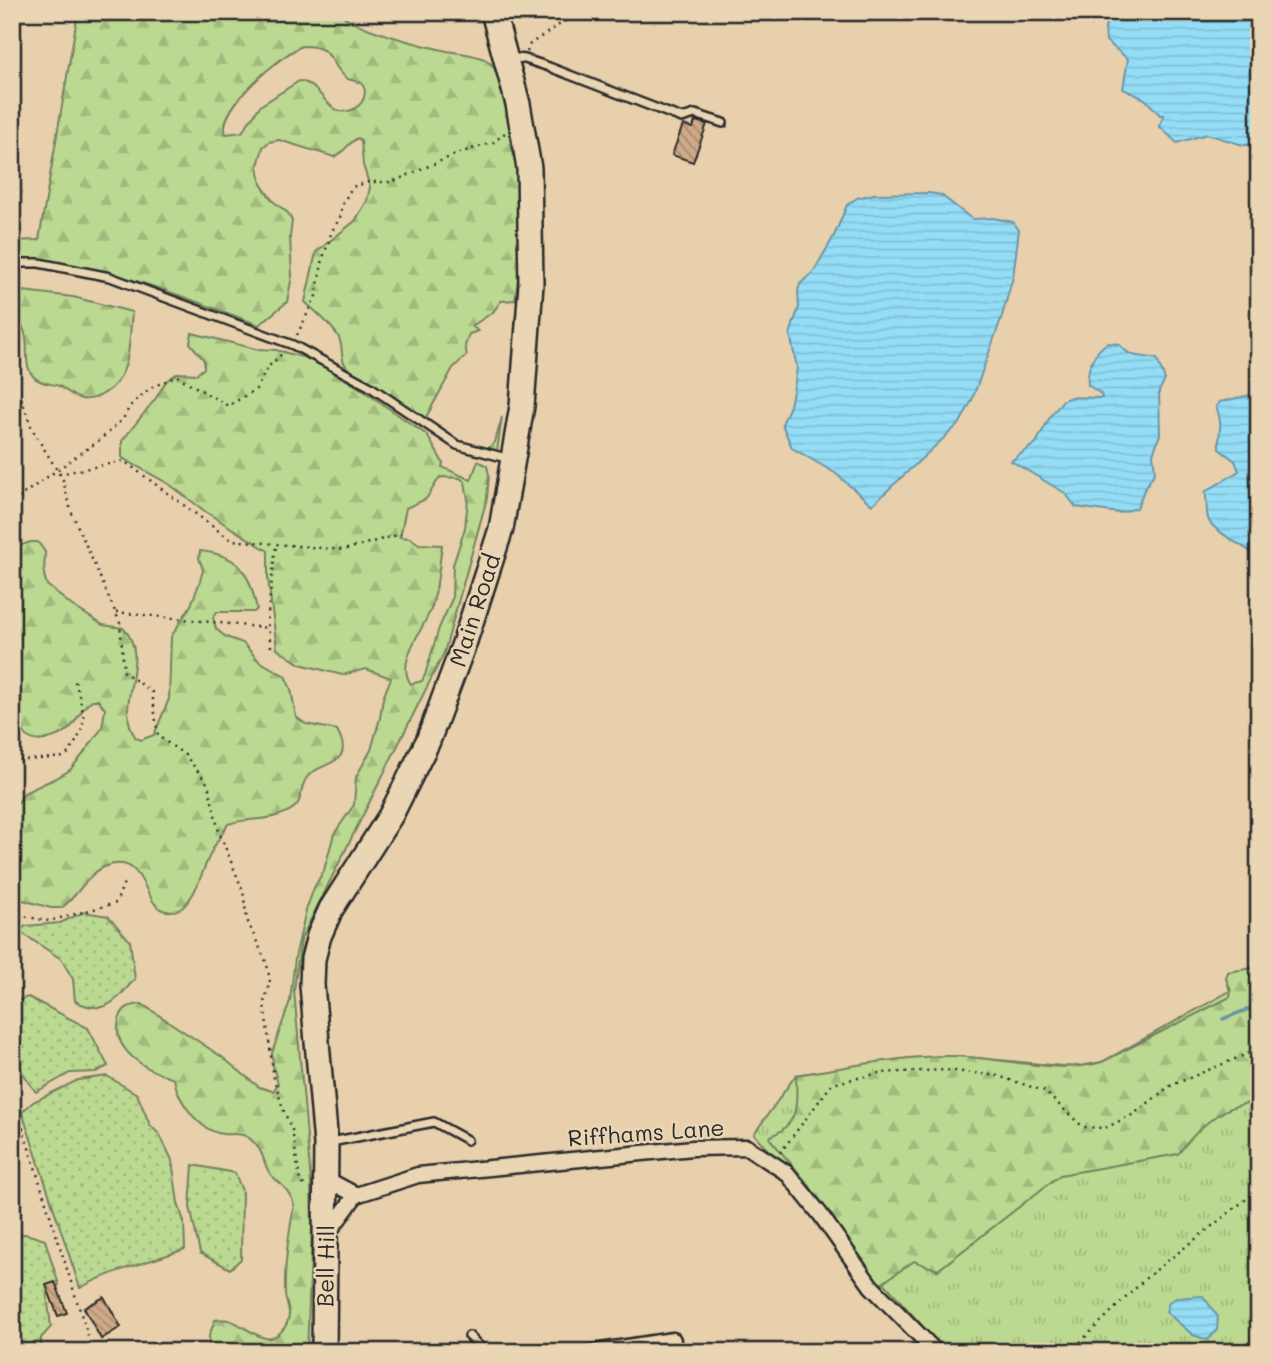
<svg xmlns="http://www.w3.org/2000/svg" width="1271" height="1364" viewBox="0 0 1271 1364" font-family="Mali,sans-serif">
<defs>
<pattern id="grass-tufts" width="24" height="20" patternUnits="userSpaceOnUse" patternTransform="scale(1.75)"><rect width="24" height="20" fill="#bbd991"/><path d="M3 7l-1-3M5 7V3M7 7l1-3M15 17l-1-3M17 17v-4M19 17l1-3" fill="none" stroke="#a1ba7d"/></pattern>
<pattern id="forest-firs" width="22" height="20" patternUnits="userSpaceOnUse" patternTransform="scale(1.75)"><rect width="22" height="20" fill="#bbd991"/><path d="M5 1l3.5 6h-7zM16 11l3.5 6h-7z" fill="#a1ba7d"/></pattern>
<pattern id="park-dots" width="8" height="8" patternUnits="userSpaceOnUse" patternTransform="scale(1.75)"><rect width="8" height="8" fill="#bbd991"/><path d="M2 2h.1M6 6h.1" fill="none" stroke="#a1ba7d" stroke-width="1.8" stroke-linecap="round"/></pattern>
<pattern id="water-rules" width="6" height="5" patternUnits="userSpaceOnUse" patternTransform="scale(1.75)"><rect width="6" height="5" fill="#94ddf6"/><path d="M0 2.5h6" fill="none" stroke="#80bed3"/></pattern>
<pattern id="building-back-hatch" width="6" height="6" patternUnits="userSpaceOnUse" patternTransform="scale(1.75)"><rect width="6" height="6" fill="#d0a988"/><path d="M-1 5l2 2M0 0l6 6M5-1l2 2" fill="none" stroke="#a98a6f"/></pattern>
</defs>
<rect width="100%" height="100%" fill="#e8d0ad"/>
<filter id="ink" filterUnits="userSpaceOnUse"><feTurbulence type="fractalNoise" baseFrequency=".0143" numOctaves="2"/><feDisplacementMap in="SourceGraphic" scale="14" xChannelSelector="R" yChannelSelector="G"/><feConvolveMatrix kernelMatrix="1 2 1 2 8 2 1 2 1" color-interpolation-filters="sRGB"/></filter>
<g filter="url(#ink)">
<!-- grass -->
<path fill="url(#grass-tufts)" stroke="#73825e" stroke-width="2" d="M1259 967V1352H945L754 1134 796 1075 909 1058 955 1056 1074 1067 1102 1062 1230 991 1226 978Z"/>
<!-- forest -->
<g fill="url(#forest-firs)" stroke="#73825e" stroke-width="2" fill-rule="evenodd">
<path d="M78 12H338C357 30 421 45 447 51 459 53 473 54 484 59 496 64 498 78 502 89 525 155 526 231 515 300L501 301 493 312 472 326 478 331 469 334 465 346 467 355 453 368 425 419 459 441 489 448 495 442 502 417 497 451C460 459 383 395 352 373 336 358 346 351 338 336 330 323 316 312 305 302L316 252 355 221 367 201 370 187 363 165 361 141 358 138C348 142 345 153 334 157L279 140 269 142 263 147 258 166 261 184 273 201 288 213 292 221 290 237 292 276 287 302 259 325C180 296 98 259 12 261V241L39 240ZM302 46C335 46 327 61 346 78 351 81 357 81 362 83L365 91C365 99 361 105 354 109 329 122 322 83 299 81L260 106 242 132 226 134C216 109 281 55 302 46Z"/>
<path d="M23 291 73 297 132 312C129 341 132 378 103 394 97 398 90 400 82 399 73 398 67 390 59 386 51 383 40 384 34 377 18 361 38 335 12 314V292Z"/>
<path d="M192 333 256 349 276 350 306 358 325 367 358 387 427 435 443 463 442 467 471 480 478 461 487 466 489 475 487 498 444 653 301 939 294 990 311 1182 312 1228 307 1352H210L209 1336 215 1320C235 1315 246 1333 265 1338 276 1341 289 1326 289 1314 289 1307 285 1300 285 1293 284 1263 289 1234 294 1205 291 1191 281 1185 271 1175 262 1164 266 1151 249 1138 241 1132 232 1135 223 1134 199 1131 178 1101 174 1079 148 1071 108 1050 120 1017 124 1006 132 1005 142 1004L222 1057 259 1087 273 1091 278 1084 273 1066 272 1053 290 1001 295 958 306 910 314 888 324 870 334 834 354 805 356 777 371 750 380 718 383 698 391 678 366 669 342 675 300 664 277 649 268 579V551L206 512 169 484 122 458V441L156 398 166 381 178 373 197 374 204 368V360L190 343ZM440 477 460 478 465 482 468 499 465 528 453 565 452 599 439 628 425 675 422 681 411 684C395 662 423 630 431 609 438 590 439 565 442 545L419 544 410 538 400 537 406 508 426 499Z"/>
<path d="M31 542H38L45 552 44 575 47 585 71 605 103 625 123 628C153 657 112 705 136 738L141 740 154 735 169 699 171 637 191 605 200 581 203 570 199 558 200 551C241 555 249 573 257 609L254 612H217L213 617 216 629 226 637 243 643 259 661 285 676 291 689 296 717 306 724 337 730C357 766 321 761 308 776 296 791 307 803 287 812 269 822 247 817 228 824 222 835 214 845 209 857 202 872 197 892 185 905 182 909 176 911 171 911 141 915 150 848 104 867 86 875 77 898 61 908H51L12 897 14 809 24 793 58 777 70 770 80 758 102 728 105 709 98 700H92C71 718 80 730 48 739 40 742 33 741 26 736L12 709V548Z"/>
<path d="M1259 967V1102C1223 1103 1199 1127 1178 1154L1060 1175 938 1270 914 1261 881 1284 863 1269 809 1185 770 1139 771 1136C800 1124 797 1103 796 1075 848 1067 899 1056 952 1056 998 1057 1060 1075 1102 1062L1230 997 1231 991 1226 978 1228 972Z"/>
</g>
<!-- park -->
<g fill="url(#park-dots)" stroke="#73825e" stroke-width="2">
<path d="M84 912 108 916 130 941 135 979C115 1001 106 1017 75 1001L73 979 61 959 19 931 26 926 60 923Z"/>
<path d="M28 997 88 1028 108 1066 96 1072 70 1073 36 1092C9 1059 12 1042 12 1002Z"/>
<path d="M107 1076 137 1094 150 1125 160 1135 172 1160 178 1203 184 1222 185 1249C149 1262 113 1270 80 1288L22 1112 33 1102 78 1080Z"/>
<path d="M193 1165 235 1173 242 1191 241 1259 230 1269 200 1253 190 1207Z"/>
<path d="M26 1234 45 1240 59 1285 47 1294 51 1327 41 1338V1352H12V1235Z"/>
</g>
<!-- water -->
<g fill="url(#water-rules)" stroke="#6a96a5" stroke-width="2">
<path d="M1108 12H1259V145H1243L1207 134 1177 143 1159 126 1164 115H1160L1145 99 1123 89 1128 59 1106 41 1105 29Z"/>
<path d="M929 193 941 195 972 219 993 218 1013 222 1019 230 1013 277 1002 316 972 400 960 423 872 505 835 473 792 448 782 424 790 406 795 382 797 368 790 334 799 307 798 291 800 284 814 271 834 236 847 205 857 198 874 194Z"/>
<path d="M1107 343 1119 344C1133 361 1139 354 1157 359L1165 380 1159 391 1160 434 1153 454 1155 472 1144 490 1137 508 1119 513 1076 507 1065 493 1011 461 1036 443 1050 417 1063 400 1071 397 1102 398 1101 394 1088 385C1086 369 1094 352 1107 343Z"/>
<path d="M1259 393V567L1253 560 1251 552C1241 545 1214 531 1209 521 1205 513 1208 501 1205 492L1239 471 1235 461 1219 449C1218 429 1224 428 1216 406L1220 402Z"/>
<path d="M1203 1296 1218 1317 1217 1330 1208 1340 1193 1335 1166 1312 1169 1302 1176 1298Z"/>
</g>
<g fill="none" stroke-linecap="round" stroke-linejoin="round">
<!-- stream -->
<path stroke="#6a96a5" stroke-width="3.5" d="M1223 1019 1259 1005"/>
</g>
<!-- building -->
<g fill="url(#building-back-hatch)" stroke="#2b2b2b" stroke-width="2">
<path d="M695 121 707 124 693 162 672 155 683 125 693 128Z"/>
<path d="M55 1282 67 1313 58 1316 46 1285Z"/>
<path d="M104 1297 121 1327 101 1339 84 1308Z"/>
</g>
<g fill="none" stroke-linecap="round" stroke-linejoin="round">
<!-- lane casing -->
<g stroke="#2b2b2b" stroke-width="12">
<g id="lane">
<path d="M509 57 525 59 549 67 671 114 682 118 695 114 723 123"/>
<path d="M12 263H39L110 277 293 345 369 386 457 445 510 459"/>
<path d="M331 1142 434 1122 467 1140"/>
<path d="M469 1336 485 1352"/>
</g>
</g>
<!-- street casing -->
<g stroke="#2b2b2b" stroke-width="19">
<g id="street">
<path d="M326 1179 356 1195"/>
<path d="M326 1236 356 1195 418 1175 693 1148 747 1147 787 1173 820 1214 871 1286 936 1352"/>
<path d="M594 1352 673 1340"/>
</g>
</g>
<!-- primary casing -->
<g stroke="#2b2b2b" stroke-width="28">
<path id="primary" d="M324 1352 326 1144 312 985 313 959 319 936 331 909 391 815 428 741 465 641 501 529 522 406 531 284 529 168 518 104 493 12"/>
</g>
<!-- path -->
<g stroke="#2b2b2b" stroke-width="2.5" stroke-dasharray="2 5" stroke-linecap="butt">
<path d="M527 52 530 44 574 15 600 12"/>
<path d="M297 335 316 296 323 258 332 231 340 218 342 205 352 187 369 182H392L459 153 494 142 506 132"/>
<path d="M12 372 32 429 63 480 71 511 120 623 124 672 152 692 158 736 185 755 208 784 219 832 243 891 247 920 267 964 270 982 264 1002 274 1079 283 1109 292 1130 300 1180 307 1189"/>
<path d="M59 474 124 461 231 540 343 550 401 534"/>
<path d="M12 502 101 439 123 419 130 406 150 388 177 376 228 406 256 389 268 367 285 351"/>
<path d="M116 612 268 628"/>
<path d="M271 647 267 621 276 546"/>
<path d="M12 761 65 757C90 726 85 717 75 681"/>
<path d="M12 914 49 921 116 903 125 880"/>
<path d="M12 1094 93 1352"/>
<path d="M780 1153 832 1084 879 1073 946 1070 998 1076 1044 1091 1083 1127 1105 1128 1134 1114 1170 1086 1259 1049"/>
<path d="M70 1352 90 1344"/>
<path d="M1070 1352 1146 1278 1259 1189"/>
</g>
<!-- lane -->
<use href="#lane" stroke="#ead6b4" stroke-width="7"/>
<!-- street -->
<use href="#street" stroke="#ead6b4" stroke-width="14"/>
<!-- primary -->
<use href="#primary" stroke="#ead6b4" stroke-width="23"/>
</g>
</g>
<g text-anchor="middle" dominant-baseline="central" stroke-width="5" stroke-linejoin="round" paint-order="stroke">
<!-- street labels -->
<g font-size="23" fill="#2b2b2b" stroke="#ead6b4">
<text transform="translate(474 610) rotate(-72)">Main Road</text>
<text transform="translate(646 1132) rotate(-4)">Riffhams Lane</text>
<text transform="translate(325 1266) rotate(-89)">Bell Hill</text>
</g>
</g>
<!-- margin -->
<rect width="1271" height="1364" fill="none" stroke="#ead6b4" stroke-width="42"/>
<rect x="21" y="21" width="1229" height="1322" fill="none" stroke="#2b2b2b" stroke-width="2.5" filter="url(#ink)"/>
</svg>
